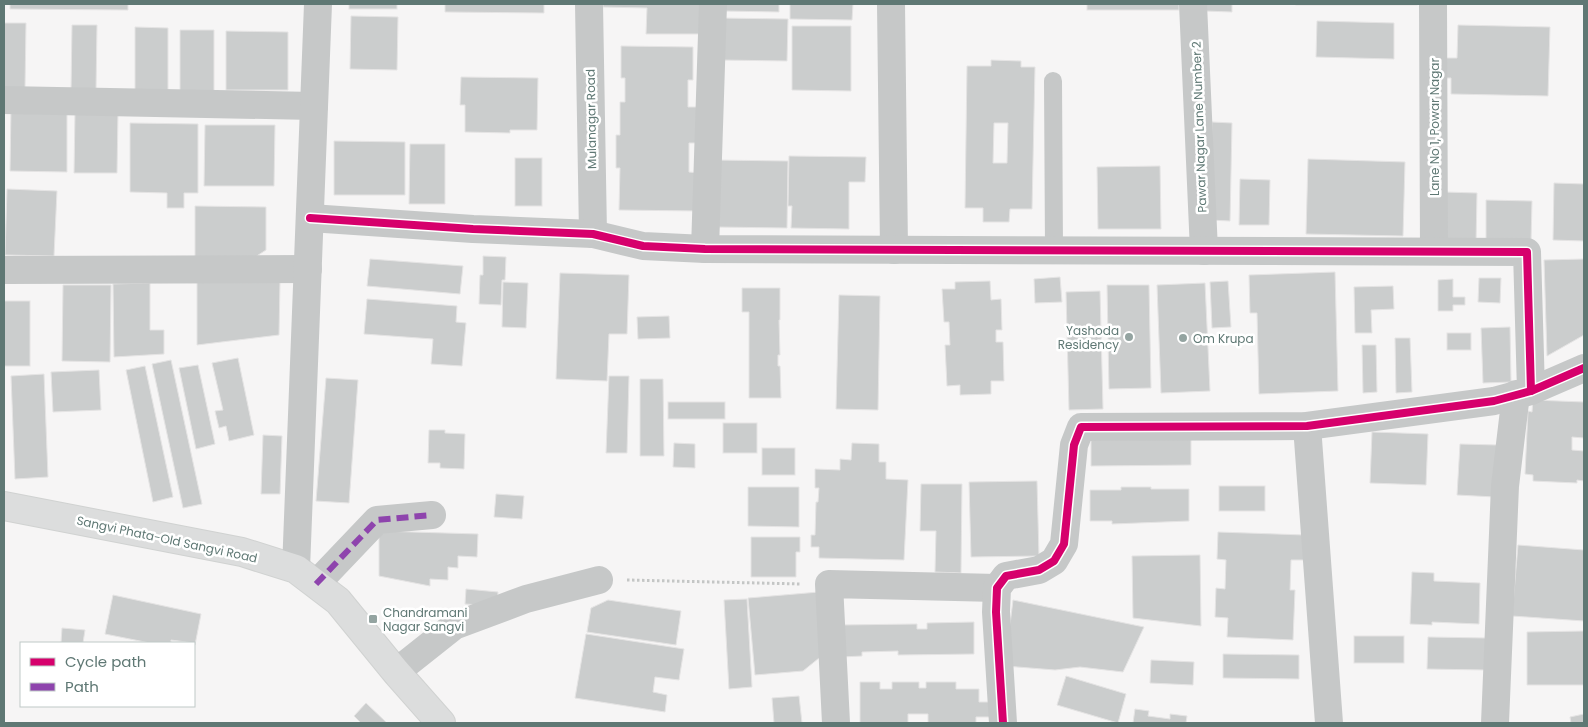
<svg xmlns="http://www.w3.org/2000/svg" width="1588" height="727" viewBox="0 0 1588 727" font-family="Poppins,sans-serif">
<rect width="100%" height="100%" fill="#f6f5f5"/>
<!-- building -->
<g fill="#cbcdcd" stroke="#e5e4e4" fill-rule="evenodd">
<path d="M10 4H128V10L10 9Z"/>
<rect x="349" y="4" width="48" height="5"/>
<path d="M445 4H544V13L445 12Z"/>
<path d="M603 4H704V34H646L647 8 603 7Z"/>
<path d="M722 4H779V12L722 11Z"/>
<path d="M790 4H853L852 20 790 19Z"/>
<rect x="1087" y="4" width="92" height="6"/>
<path d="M1205 4H1232V12L1205 11Z"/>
<rect x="1296" y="4" width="121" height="1"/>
<path d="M351 16 398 17 397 70 350 69Z"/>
<path d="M720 18 788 19 787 61 720 60Z"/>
<path d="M1317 21 1394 23V59L1316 57Z"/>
<path d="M4 23H26L25 88H4Z"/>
<path d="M72 25H97L96 91H71Z"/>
<path d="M1458 25 1550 27 1548 96 1451 94V78H1446V58H1457Z"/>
<path d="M792 26H851V91L792 90Z"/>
<path d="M135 27 168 28V93H135Z"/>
<path d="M180 30H214V93L180 92Z"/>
<path d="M226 31 288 32V90H226Z"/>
<path d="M621 46 693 47V80H688V107H699V143H689V172L699 173 698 211 619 210 620 168H616V135H620V102H625V78H621Z"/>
<path d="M991 60 1021 61V67H1035L1032 209H1010L1009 222H983V208H965L967 66H991ZM994 123H1008L1007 163H993Z"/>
<path d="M461 77 538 78 537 130H510V133L465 132V105H460Z"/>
<path d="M11 108 67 109V172L10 171Z"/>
<path d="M75 112H118L117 173H74Z"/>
<path d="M1212 122 1232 123 1230 221 1210 220Z"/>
<path d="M130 123 198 124V193H184V208H167V193L130 192Z"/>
<path d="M205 125H275L274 186H204Z"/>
<path d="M334 141 405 142V195H334Z"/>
<path d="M410 144H445V204H409Z"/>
<path d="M789 156 866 157 865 182H849V229L791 228 792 206H788Z"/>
<rect x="515" y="158" width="27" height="48"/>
<path d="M1308 159 1405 162 1403 236 1306 234Z"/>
<path d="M715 160 788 161 787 228 715 227Z"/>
<path d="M1160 166 1161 229H1098L1097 167Z"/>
<path d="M1240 179 1270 180 1269 225H1239Z"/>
<path d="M1554 183 1584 184V241L1553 240Z"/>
<path d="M7 189 57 191 54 256 5 255Z"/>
<path d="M1444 192 1477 193 1476 244 1443 243Z"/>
<path d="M1486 200 1532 201 1531 242 1486 240Z"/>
<path d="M195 206 266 207V250L246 263H195Z"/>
<path d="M483 256 506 257 505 280H502L501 305 479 304 480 275H483Z"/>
<path d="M370 259 463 266 460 294 367 286Z"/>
<path d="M1584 259V335L1547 356 1544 260Z"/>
<path d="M1335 272 1338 391 1259 394 1257 313H1250L1249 275Z"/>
<path d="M560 273 629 275 627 334H609L607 381 556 379Z"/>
<path d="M1060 277 1062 302 1035 303 1034 279Z"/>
<path d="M1479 278H1501L1500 303 1478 302Z"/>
<path d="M1453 279V297H1465V305H1453V311H1438V280Z"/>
<path d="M197 281H280L279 335 197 345Z"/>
<path d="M990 281 991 300 1001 299 1002 330H996V342H1003L1004 381H991V394L960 395V385L947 386 945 345H950L949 322H944L942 289H955V282Z"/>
<path d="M1228 281 1231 327 1212 328 1210 282Z"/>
<path d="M503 282 528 283 526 328 502 327Z"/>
<path d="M150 283V330H164V354L114 357 113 284Z"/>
<path d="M1205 283 1210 391 1161 393 1157 285Z"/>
<path d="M63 285H111L110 362 62 361Z"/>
<path d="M1107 285H1149L1151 388 1109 389Z"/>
<path d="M1393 286 1394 309 1371 310 1372 333H1355L1354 287Z"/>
<path d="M742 288H780V320H779L780 355H778V366H780L781 398H749V312H742Z"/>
<path d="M1100 291 1103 409 1069 410 1066 292Z"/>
<path d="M839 295 880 296 878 410 836 409Z"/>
<path d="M367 299 457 306 456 322 466 323 462 366 431 364 433 339 364 334Z"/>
<rect x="4" y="301" width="26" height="65"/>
<path d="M669 316 670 338 638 339 637 317Z"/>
<path d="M1510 327 1511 382 1483 383 1481 328Z"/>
<rect x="1447" y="333" width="24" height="17"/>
<path d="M1395 338H1410L1412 392 1396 393Z"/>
<path d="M1362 345H1376L1377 392 1363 393Z"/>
<path d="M238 358 254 435 229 441 226 426 219 428 215 411 223 410 212 363Z"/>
<path d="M171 360 202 504 183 508 152 364Z"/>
<path d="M198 365 215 444 196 449 179 368Z"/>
<path d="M145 366 173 497 153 502 126 370Z"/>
<path d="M99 370 101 410 53 412 51 372Z"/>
<path d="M44 374 48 477 15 479 11 376Z"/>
<path d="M609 376H629L627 453H606Z"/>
<path d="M326 378 358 380 349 503 316 501Z"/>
<path d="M640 379H663L664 456H640Z"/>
<path d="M1533 400 1584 402V438L1572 437V450L1584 451V481L1577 480V483L1533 481V475L1525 474 1528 411 1532 412Z"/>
<rect x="668" y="402" width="57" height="17"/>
<rect x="723" y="423" width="34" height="30"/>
<path d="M429 430H445V433L465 434 464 469 440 468V463H428Z"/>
<path d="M1372 432 1428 434 1426 485 1370 483Z"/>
<path d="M263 435 282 436 280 494H261Z"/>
<path d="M1191 439V465L1091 466V440Z"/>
<path d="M674 443 695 444V468L673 467Z"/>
<path d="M852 443 879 444V462H886V479L908 480 904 560 819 558V547H811V535H815L816 502H818L819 488H815V469L840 470V459L851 460Z"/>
<path d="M1460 444 1497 445 1495 497 1457 495Z"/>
<rect x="762" y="448" width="33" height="27"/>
<path d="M1037 481 1039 556 971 557 969 482Z"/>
<path d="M921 484H962L961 573 935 572 936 531H920Z"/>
<rect x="1219" y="486" width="46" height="25"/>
<path d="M748 487H799V527L748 526Z"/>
<path d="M1121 487H1151V489H1189V521L1112 524V521H1090V490H1121Z"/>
<path d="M496 494 524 496 522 519 494 517Z"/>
<path d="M379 531 478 534 477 557 458 556V568L448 567V580L430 579V586L379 576Z"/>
<path d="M1218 532 1305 535 1304 560H1291L1290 590H1295L1293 640 1227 637 1228 618 1215 617 1216 588 1225 589 1226 560 1217 559Z"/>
<path d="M751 537H800V552H796V577H751Z"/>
<path d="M1518 545 1584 550V621L1512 616Z"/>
<path d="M1200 555 1201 626 1133 618 1132 556Z"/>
<path d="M1412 572 1434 573V581L1480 583 1479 624 1432 622V625L1410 624Z"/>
<path d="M466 589 498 592 497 606 465 604Z"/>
<path d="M819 592 824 654 803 671 755 675 748 598Z"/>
<path d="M113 595 201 614 195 645 194 643 171 640V643H150L105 634Z"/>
<path d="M747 599 752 687 729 689 724 600Z"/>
<path d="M608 600 681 611 676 645 587 632 591 608Z"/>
<path d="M1013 600 1144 627 1123 672 1080 667 1055 670 1005 666Z"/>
<path d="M974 622V654L898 655V651L862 652V656L841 657V625L917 624V629H927V623Z"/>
<path d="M62 628 85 630 83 643H61Z"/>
<path d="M1584 631V685H1527V632Z"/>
<path d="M586 634 684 649 679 680 655 677 653 692 667 695 665 712 575 698Z"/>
<rect x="1354" y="636" width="50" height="27"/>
<path d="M1428 637 1486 638V670L1427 669Z"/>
<path d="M1223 654 1299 655V679L1223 678Z"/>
<path d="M1151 660 1194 662 1193 685 1150 683Z"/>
<path d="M1066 676 1126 694 1118 723 1057 705Z"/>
<path d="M860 682H880V689H892V682H919V688H926V682H956V689H979V702H995V717H976V723H928V714H908V723H860Z"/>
<path d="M799 696 802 723H774L772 698Z"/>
<path d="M366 703 387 723H361L354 716Z"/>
<path d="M1135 709 1149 711 1148 716 1170 719V714L1187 716 1186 723H1133Z"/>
<path d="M1584 714V723H1571L1570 717Z"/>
</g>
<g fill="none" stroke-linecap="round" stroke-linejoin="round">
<!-- secondary casing -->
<g stroke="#d0d2d1" stroke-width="30">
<path id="secondary" d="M4 506 242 552 296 569 338 601 396 672 441 723"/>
</g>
<!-- path -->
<path stroke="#c4c6c5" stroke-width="3" stroke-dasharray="2.5 2.5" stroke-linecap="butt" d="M627 580 801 584"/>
<!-- service -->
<path stroke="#c6c8c8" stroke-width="18" d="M1053 81 1054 250"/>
<!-- minor -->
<g stroke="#c6c8c8" stroke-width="28">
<path d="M589 4 593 234"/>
<path d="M891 4 894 250"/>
<path d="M1193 4 1204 251"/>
<path d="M1433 4 1434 251"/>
<path d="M4 100 314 106"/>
<path d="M310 218 473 229 593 234 643 246 705 249 1527 252 1531 391"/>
<path d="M705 249 713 4"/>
<path d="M4 270 308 269"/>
<path d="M1307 426 1329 723"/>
<path d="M296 569 318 4"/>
<path d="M316 584 377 520 432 515"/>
<path d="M396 672 454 626 526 599 599 580"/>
<path d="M836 723 829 584 997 588"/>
<path d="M1003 723 996 612 997 588 1006 576 1039 570 1054 561 1064 544 1074 445 1081 427 1307 426 1494 401 1531 391 1584 368"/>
<path d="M1495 723 1505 486 1516 394"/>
</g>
<!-- secondary -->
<use href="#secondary" stroke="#dcdddd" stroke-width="28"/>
<!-- quiet -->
<path stroke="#8e44ad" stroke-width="6" stroke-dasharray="12 6" stroke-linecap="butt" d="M316 584 377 520 432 515"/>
<!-- cycleway casing -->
<g stroke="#fff" stroke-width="11">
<g id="cycleway">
<path d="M310 218 473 229 593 234 643 246 705 249 1527 252 1531 391"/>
<path d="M1003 723 996 612 997 588 1006 576 1039 570 1054 561 1064 544 1074 445 1081 427 1307 426 1494 401 1531 391 1584 368"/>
</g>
</g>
<!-- cycleway -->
<use href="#cycleway" stroke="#d6006c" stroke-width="8"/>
</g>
<!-- markers -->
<g fill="#94a4a1" stroke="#fff" stroke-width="2">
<circle cx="1129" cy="337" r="5"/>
<circle cx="1183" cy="338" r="5"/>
<rect x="368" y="614" width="10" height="10" rx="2.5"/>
</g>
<g text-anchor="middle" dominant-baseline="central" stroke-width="5" stroke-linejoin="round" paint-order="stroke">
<!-- street labels -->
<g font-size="12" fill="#5f7874" stroke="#fff">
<text transform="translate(591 119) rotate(-91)">Mulanagar Road</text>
<text transform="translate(1199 127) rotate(-92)">Pawar Nagar Lane Number 2</text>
<text transform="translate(1434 127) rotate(-90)">Lane No 1, Powar Nagar</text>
<text transform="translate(167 539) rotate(12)">Sangvi Phata-Old Sangvi Road</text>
</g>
<!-- poi labels -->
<g font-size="12" fill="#5f7874" stroke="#fff" text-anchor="start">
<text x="1119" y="330" text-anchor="end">Yashoda<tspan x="1119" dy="14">Residency</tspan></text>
<text x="1193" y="338">Om Krupa</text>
<text x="383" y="612">Chandramani<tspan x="383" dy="14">Nagar Sangvi</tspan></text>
</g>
</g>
<!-- border -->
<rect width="1588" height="727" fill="none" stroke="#5f7874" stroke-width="10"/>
<!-- legend -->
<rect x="20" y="642" width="175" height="65" fill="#ffffff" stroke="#bfc9c7"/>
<rect x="30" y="658" width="25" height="8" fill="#d6006c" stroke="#bfc9c7"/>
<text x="65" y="667" font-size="15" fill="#5f7874">Cycle path</text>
<rect x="30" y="683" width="25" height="8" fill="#8e44ad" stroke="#bfc9c7"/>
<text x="65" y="692" font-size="15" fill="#5f7874">Path</text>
</svg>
